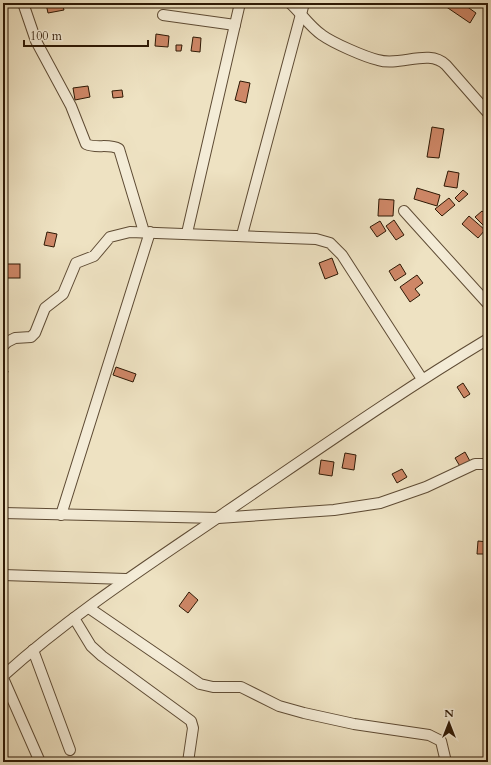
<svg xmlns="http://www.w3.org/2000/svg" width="491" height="765" viewBox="0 0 491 765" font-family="Cardo,serif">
<rect width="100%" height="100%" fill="#eee2c2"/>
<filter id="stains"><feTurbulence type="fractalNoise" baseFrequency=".005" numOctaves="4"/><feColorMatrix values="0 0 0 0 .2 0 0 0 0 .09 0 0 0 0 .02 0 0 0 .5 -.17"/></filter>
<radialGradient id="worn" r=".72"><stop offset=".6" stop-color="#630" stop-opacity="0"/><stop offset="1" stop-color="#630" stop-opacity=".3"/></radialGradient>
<!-- building -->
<g fill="#ce8767" stroke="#2e1905">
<path d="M52 3H62L64 10 48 13 46 4Z"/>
<path d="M446 3H462L476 13 470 23 445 6Z"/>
<path d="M156 34 169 36 168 47 155 46Z"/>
<path d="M193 37 201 38 200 52 191 51Z"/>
<path d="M176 45H182L181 51H176Z"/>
<path d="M240 81 250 83 246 103 235 100Z"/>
<path d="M88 86 90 97 75 100 73 88Z"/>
<path d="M122 90 123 97 113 98 112 91Z"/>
<path d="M432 127 444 129 439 158 427 157Z"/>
<path d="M448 171 459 173 457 188 444 186Z"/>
<path d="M417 188 440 195 437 206 414 199Z"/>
<path d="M463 190 468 194 459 202 455 198Z"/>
<path d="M449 198 455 205 442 216 435 209Z"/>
<path d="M379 199 394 200 393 216H378Z"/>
<path d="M482 211 488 216V230L475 217Z"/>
<path d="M469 216 485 230 478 238 462 224Z"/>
<path d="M394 220 404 235 396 240 386 226Z"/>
<path d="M380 221 386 231 377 237 370 227Z"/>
<path d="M47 232 57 234 54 247 44 245Z"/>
<path d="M332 258 338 274 325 279 319 263Z"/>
<rect x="7" y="264" width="13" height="14"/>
<path d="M400 264 406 274 395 281 389 271Z"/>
<path d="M417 275 423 283 415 289 420 295 410 302 400 287Z"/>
<path d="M116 367 136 374 133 382 113 375Z"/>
<path d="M3 370 8 371 5 383 3 382Z"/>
<path d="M463 383 470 394 464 398 457 387Z"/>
<path d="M465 452 471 463 461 468 455 458Z"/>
<path d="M345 453 356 455 354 470 342 468Z"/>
<path d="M321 460 334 462 332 476 319 474Z"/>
<path d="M402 469 407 477 397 483 392 474Z"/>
<path d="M478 541 488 542V554H477Z"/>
<path d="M189 592 198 600 188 613 179 606Z"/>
</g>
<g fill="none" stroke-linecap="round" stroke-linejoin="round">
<!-- minor casing -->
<g stroke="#5e4b34" stroke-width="12">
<g id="minor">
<path d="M23 3 36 41 71 106 86 144C96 149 109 143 119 149L144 232"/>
<path d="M290 3C301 13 310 27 322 35 333 43 365 57 378 60 400 67 429 48 446 65L488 113"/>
<path d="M163 15 235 25"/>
<path d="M404 211 488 304"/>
<path d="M187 233 240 3"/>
<path d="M242 235 304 3"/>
<path d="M3 346 7 342 15 338 31 337 35 333 45 308 63 294 76 263 94 256 110 237 130 232 316 239 330 243 342 255 422 379"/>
<path d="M3 513 218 518 334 510 380 503 426 487 475 464H488"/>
<path d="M61 515 150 232"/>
<path d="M3 575 126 579"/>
<path d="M89 608 200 684 213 687H241L279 706 304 713 354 724 429 735 441 741 446 762"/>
<path d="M74 618 91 646 102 656 191 721 193 728 188 762"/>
<path d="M33 650 70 750"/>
<path d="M3 676C72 614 150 564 226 512 313 453 398 393 488 339"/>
<path d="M3 678 40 762"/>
</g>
</g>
<!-- minor -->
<use href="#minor" stroke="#f4ecd7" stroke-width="10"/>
</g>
<!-- margin -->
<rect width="491" height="765" fill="none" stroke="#eee2c2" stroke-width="16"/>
<rect x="4" y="4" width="483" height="757" fill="none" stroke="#2e1905" stroke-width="2"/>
<rect x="8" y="8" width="475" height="749" fill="none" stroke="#2e1905"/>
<!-- north arrow -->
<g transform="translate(449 723)" stroke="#f4ecd7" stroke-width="3" paint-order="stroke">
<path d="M0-3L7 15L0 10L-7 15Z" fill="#2e1905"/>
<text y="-6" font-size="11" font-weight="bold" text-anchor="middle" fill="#2e1905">N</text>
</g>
<!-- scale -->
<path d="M24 40v6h124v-6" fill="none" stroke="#2e1905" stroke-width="2"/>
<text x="30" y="40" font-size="12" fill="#2e1905" stroke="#f4ecd7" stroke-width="3" paint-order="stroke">100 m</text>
<rect width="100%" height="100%" filter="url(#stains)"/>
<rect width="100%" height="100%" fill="url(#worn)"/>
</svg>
